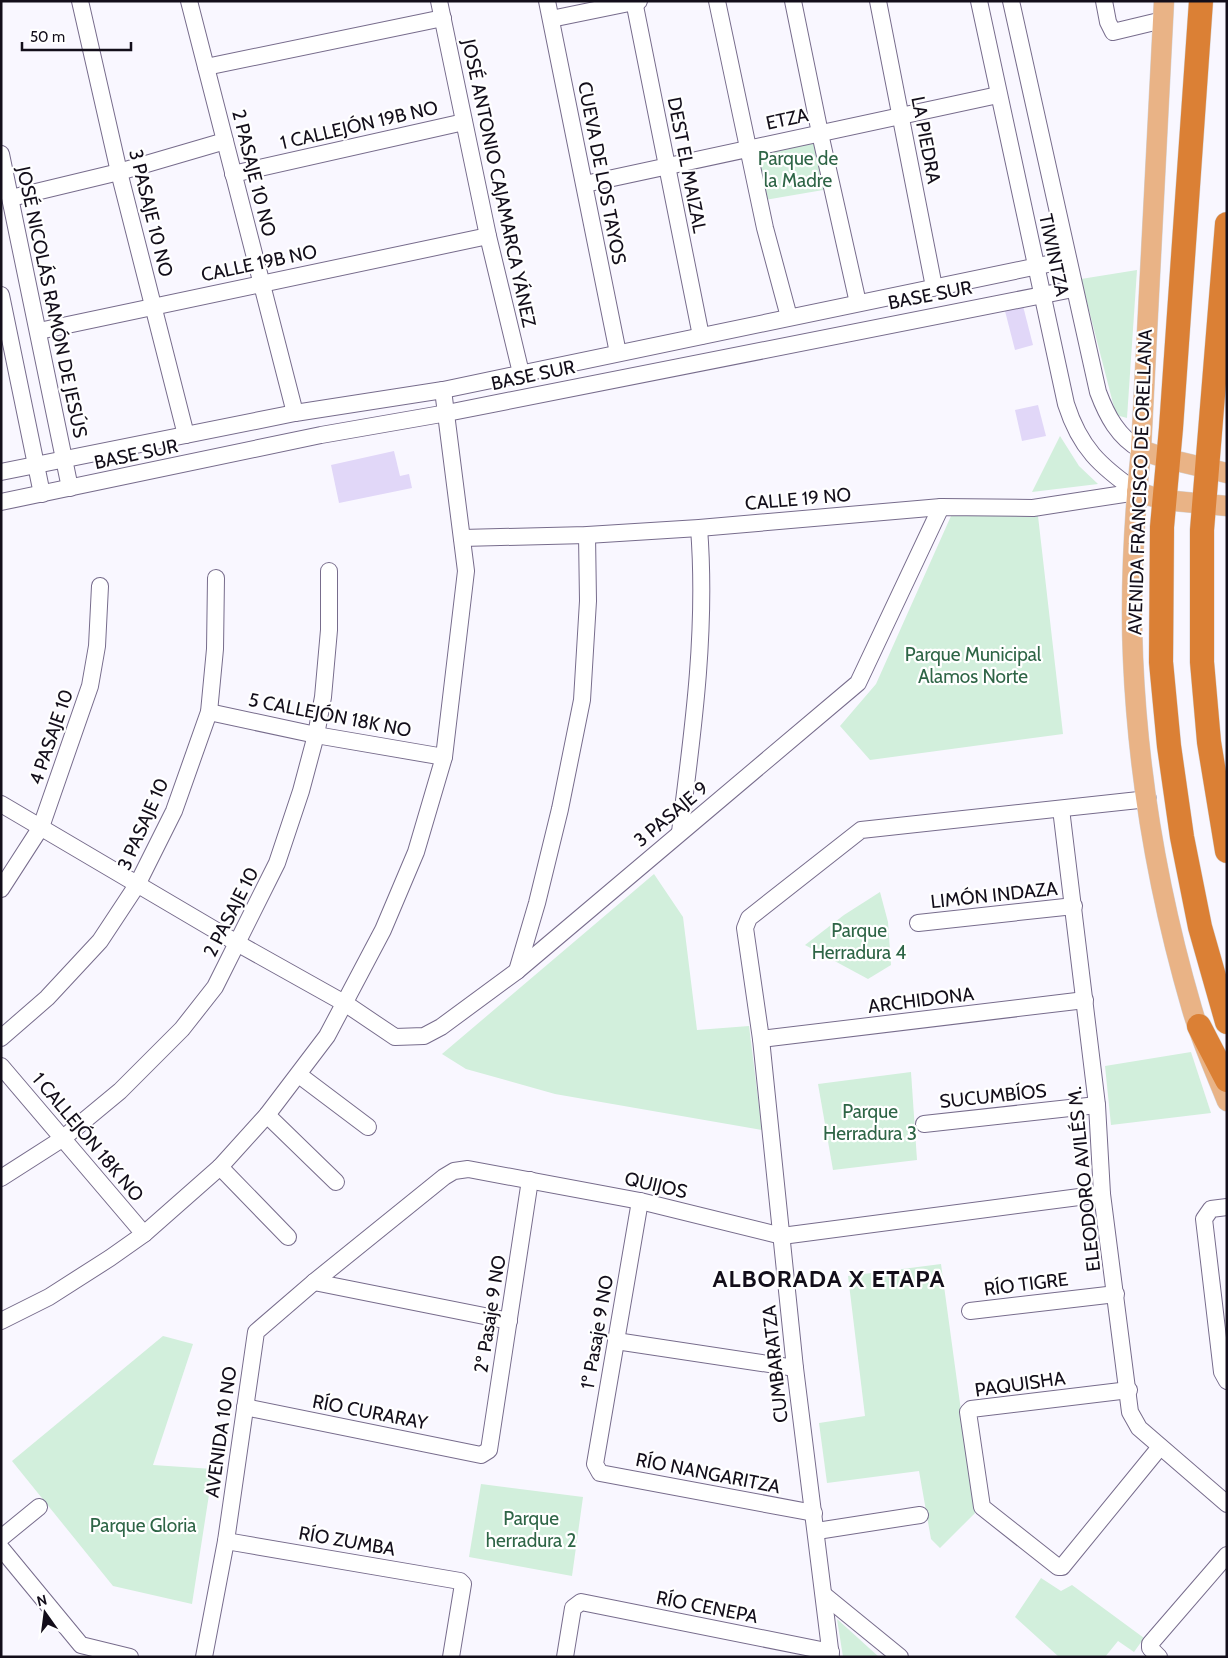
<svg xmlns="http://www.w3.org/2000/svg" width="1228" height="1658" viewBox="0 0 1228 1658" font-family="Cabin,sans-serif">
<rect width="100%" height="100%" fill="#f9f7ff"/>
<!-- park -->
<g fill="#d2efdc">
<path d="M821 138 829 189 759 201 752 153Z"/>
<path d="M1137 270 1127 418 1116 415 1081 279Z"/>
<path d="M1060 436 1079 466 1098 484 1032 492Z"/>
<path d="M951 516H1038L1063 734 870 760 840 726 876 684Z"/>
<path d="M654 874 683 917 697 1030 749 1026 762 1130 555 1094 466 1069 442 1054Z"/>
<path d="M880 892 888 922 891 965 868 979 805 945 844 915Z"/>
<path d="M1191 1052 1211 1113 1111 1125 1105 1066Z"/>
<path d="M911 1072 917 1160 833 1170 818 1084Z"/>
<path d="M941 1264 975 1513 940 1548 931 1539 919 1471 827 1483 819 1423 865 1416 848 1276Z"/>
<path d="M163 1336 193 1344 153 1465 213 1469 192 1604 113 1586 12 1461Z"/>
<path d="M481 1484 583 1497 572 1576 469 1557Z"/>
<path d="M1041 1578 1061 1591 1072 1585 1144 1638 1134 1652 1118 1641 1105 1657H1059L1015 1617Z"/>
<path d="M837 1619 879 1657H843Z"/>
</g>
<!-- building -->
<g fill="#e1d7f8">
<path d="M1023 306 1033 345 1015 350 1005 311Z"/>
<path d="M1038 405 1046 436 1022 441 1015 410Z"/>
<path d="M394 451 400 476 409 474 412 488 339 503 331 465Z"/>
</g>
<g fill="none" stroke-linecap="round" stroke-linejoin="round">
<!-- minor casing -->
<g stroke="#776c8c" stroke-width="18">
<g id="minor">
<path d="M80 1 119 172 186 435"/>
<path d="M189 1 295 413"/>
<path d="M439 1 488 236 521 373"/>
<path d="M547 1 618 353"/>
<path d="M634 1 701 336"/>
<path d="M717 1 765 228 789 317"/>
<path d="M793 1 821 138 858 303"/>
<path d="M878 1 934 287"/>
<path d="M979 1 1066 404C1080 448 1100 466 1137 492"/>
<path d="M1011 1 1098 392C1107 416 1118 437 1141 450"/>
<path d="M1104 1 1108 22 1113 32 1163 20"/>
<path d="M551 19 639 1"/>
<path d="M206 67 443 18"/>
<path d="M1 154 70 488"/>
<path d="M233 174 464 122"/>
<path d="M585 184 998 95"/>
<path d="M11 198 119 172 225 141"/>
<path d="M1 295 42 494"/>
<path d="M39 331 488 236"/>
<path d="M1 472 295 413 443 390 1067 260"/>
<path d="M1 502 321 435 447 413 1073 289"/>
<path d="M462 538 587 535 699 528 941 507 1033 508 1137 492"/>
<path d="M209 712 316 735 444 757"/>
<path d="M1 804 237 943 346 1004 395 1037 424 1036 441 1027 517 971 858 683 941 507"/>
<path d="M1061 809 1097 1105 1102 1194 1130 1412 1139 1428 1227 1504"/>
<path d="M680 832C693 731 707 630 699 528"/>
<path d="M1 889 41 827 90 686 97 646 100 586"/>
<path d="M918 923 1074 906"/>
<path d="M517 971 537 903 560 809 582 700 588 601 587 535"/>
<path d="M1 1038 47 998 100 941 137 885 174 811 209 712 215 649 216 578"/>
<path d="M761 1039 1085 1000"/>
<path d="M1 1066 144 1234"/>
<path d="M299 1075 368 1127"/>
<path d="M267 1115 336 1182"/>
<path d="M924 1124 1097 1105"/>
<path d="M220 1167 288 1237"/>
<path d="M1 1178 62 1139 120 1091 182 1029 215 987 277 863 301 791 316 735 323 697 329 630V571"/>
<path d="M640 1201 595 1464 600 1473 814 1513"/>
<path d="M1227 1207 1211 1209 1204 1219 1222 1372 1227 1381"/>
<path d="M314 1282 509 1321"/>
<path d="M970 1311 1116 1294"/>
<path d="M1 1321 49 1297 110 1258 144 1234 220 1167 267 1115 327 1036 383 930 416 852 444 757 466 571 443 390"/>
<path d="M616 1341 795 1368"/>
<path d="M1129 1390 971 1409 968 1412 982 1507 1058 1567H1062L1160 1447"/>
<path d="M245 1407 481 1455 489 1450 530 1180"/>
<path d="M817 1531 920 1515"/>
<path d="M1 1538 39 1507"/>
<path d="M226 1541 460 1581 463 1584 451 1657"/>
<path d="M1 1548 81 1645 130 1657"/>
<path d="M824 1595 900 1657"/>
<path d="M204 1657 226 1541 256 1332 314 1282 444 1177 454 1171 468 1169 640 1201 782 1236 1102 1194"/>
<path d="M565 1657 573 1608 581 1602 831 1652"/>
<path d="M831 1657 795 1368 761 1039 745 928 749 918 861 830 1148 799"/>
<path d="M1159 1657 1150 1648V1644L1227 1555"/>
</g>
</g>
<!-- major casing -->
<g stroke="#d5d4d6" stroke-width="21">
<g id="major">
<path d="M1164 1 1141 450C1134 519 1130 589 1133 658 1138 775 1159 896 1192 1009 1201 1040 1215 1071 1227 1101"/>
<path d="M1141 450 1168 459 1227 473"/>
<path d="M1137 492 1164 500 1227 506"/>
</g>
</g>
<!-- highway casing -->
<g stroke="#d5d4d6" stroke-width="25">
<g id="highway">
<path d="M1201 1 1171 428 1162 527 1161 662 1169 746 1182 837 1200 927 1227 1022"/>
<path d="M1227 224 1202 530V662L1209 742 1227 851"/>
<path d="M1199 1026 1227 1080"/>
</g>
</g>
<!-- minor -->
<use href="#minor" stroke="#fff" stroke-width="16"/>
<!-- major -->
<use href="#major" stroke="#e9b386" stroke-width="20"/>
<!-- highway -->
<use href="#highway" stroke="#db8035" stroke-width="24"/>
</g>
<g text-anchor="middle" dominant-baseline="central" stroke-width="4.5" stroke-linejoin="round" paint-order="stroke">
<!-- street labels -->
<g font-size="19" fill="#130e1a" stroke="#fff">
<text transform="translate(787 119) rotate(-12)">ETZA</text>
<text transform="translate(359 125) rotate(-13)">1 CALLEJÓN 19B NO</text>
<text transform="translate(926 140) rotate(79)">LA PIEDRA</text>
<text transform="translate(687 165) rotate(79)">DEST EL MAIZAL</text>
<text transform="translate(254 173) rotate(76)">2 PASAJE 10 NO</text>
<text transform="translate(602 173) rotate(79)">CUEVA DE LOS TAYOS</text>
<text transform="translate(499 183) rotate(78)">JOSÉ ANTONIO CAJAMARCA YÁNEZ</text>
<text transform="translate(151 213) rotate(76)">3 PASAJE 10 NO</text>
<text transform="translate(1054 255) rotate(78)">TIWINTZA</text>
<text transform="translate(259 263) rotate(-12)">CALLE 19B NO</text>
<text transform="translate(930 295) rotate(-11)">BASE SUR</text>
<text transform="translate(52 302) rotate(78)">JOSÉ NICOLÁS RAMÓN DE JESÚS</text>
<text transform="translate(533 375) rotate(-12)">BASE SUR</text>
<text transform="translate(136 454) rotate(-12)">BASE SUR</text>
<text transform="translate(1140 482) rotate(-88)">AVENIDA FRANCISCO DE ORELLANA</text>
<text transform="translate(798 499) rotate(-5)">CALLE 19 NO</text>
<text transform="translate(330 715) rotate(11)">5 CALLEJÓN 18K NO</text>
<text transform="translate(51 737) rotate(-71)">4 PASAJE 10</text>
<text transform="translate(671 814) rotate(-40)">3 PASAJE 9</text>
<text transform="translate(143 824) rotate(-66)">3 PASAJE 10</text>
<text transform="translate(994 895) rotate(-6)">LIMÓN INDAZA</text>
<text transform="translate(231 912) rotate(-63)">2 PASAJE 10</text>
<text transform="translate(921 1000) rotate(-7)">ARCHIDONA</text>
<text transform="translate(993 1096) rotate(-6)">SUCUMBÍOS</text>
<text transform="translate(88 1137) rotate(50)">1 CALLEJÓN 18K NO</text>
<text transform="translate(1084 1179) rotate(-96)">ELEODORO AVILÉS M.</text>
<text transform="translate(656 1185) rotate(13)">QUIJOS</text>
<text transform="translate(1026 1284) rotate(-7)">RÍO TIGRE</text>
<text transform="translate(490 1314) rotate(-81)">2º Pasaje 9 NO</text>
<text transform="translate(597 1332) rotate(-80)">1º Pasaje 9 NO</text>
<text transform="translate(775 1364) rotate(-96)">CUMBARATZA</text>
<text transform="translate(1020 1384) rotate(-8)">PAQUISHA</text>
<text transform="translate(370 1412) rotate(11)">RÍO CURARAY</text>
<text transform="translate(221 1432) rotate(-82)">AVENIDA 10 NO</text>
<text transform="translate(708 1473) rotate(11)">RÍO NANGARITZA</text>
<text transform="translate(347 1541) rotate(10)">RÍO ZUMBA</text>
<text transform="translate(707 1607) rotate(11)">RÍO CENEPA</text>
</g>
<!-- park labels -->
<g font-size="19" fill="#2e6546" stroke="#fff">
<text x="798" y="158">Parque de<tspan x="798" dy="22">la Madre</tspan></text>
<text x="973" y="654">Parque Municipal<tspan x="973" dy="22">Alamos Norte</tspan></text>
<text x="859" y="930">Parque<tspan x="859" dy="22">Herradura 4</tspan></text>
<text x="870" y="1111">Parque<tspan x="870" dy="22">Herradura 3</tspan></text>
<text x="531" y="1518">Parque<tspan x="531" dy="22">herradura 2</tspan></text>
<text x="143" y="1525">Parque Gloria</text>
</g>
<!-- district labels -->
<g font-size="24" font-weight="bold" letter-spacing="1" fill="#130e1a" stroke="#fff">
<text x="829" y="1278">ALBORADA X ETAPA</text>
</g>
</g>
<!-- border -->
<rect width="1228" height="1658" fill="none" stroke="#130e1a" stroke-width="5"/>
<!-- north arrow -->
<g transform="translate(45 1613) rotate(346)" stroke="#ffffff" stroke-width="4" paint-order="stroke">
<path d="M0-4L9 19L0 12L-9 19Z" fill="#130e1a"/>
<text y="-8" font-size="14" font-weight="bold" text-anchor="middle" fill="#130e1a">N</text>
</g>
<!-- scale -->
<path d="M22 42v8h109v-8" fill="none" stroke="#130e1a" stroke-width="2.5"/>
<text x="30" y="42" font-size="15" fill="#130e1a" stroke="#ffffff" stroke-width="4" paint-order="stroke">50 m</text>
</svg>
